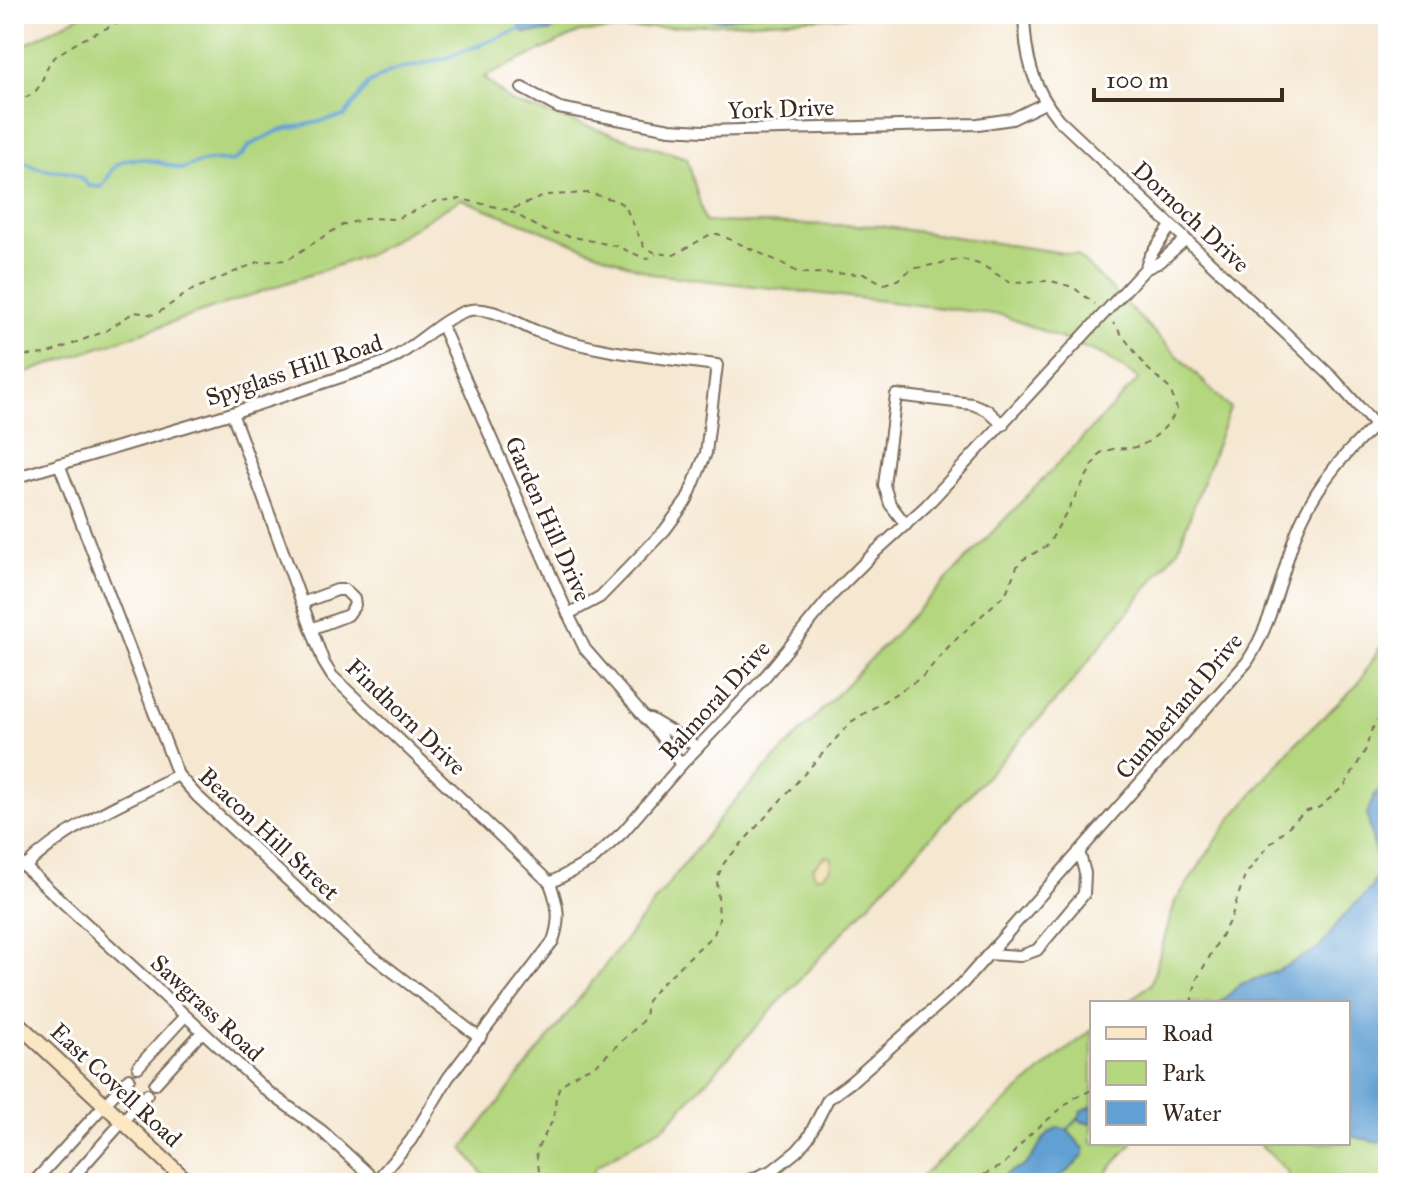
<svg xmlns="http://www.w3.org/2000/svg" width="1402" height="1197" viewBox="0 0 1402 1197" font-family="'IM FELL Great Primer',serif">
<rect width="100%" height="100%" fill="#fff"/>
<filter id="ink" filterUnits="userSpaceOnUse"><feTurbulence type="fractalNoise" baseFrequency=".0125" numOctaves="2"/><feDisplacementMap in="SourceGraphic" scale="16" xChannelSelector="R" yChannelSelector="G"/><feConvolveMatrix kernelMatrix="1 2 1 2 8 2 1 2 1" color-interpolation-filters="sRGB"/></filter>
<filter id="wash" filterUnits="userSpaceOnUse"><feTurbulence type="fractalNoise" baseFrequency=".006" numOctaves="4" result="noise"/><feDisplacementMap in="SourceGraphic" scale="32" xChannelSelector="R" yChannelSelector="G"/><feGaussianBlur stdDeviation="1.8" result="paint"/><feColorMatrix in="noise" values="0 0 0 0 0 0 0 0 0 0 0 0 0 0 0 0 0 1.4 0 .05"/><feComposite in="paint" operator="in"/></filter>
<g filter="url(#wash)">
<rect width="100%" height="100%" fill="#f5e7d0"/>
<!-- green -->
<g fill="#b3d67e" stroke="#77804e" stroke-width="2">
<path d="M83 14H894L580 32 484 77 511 102 687 158 705 222 880 226 1077 255 1230 408 1178 549 1062 694 666 1125 595 1167 593 1183H490L463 1148 727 809 1139 379 1103 355 1002 315 652 274 461 199 370 254 14 377V50Z"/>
<path d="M1388 634V1183H1282L1289 1173 1259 1143H1348V1003H1127L1151 984 1175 902 1230 820 1293 746 1358 684Z"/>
<path d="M1092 1030V1143H1132L1098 1183H913L1050 1063Z"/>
</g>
<!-- sand -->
<path fill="#eeda9e" stroke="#94825e" stroke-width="2" d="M826 856 832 858 831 868 822 876H814L813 867Z"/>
<!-- water -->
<g fill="#62a0d3" stroke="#4e6578" stroke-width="2">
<path d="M520 14H594L570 16 549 32 524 33 517 20Z"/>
<path d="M666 14H752L721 20Z"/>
<path d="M1388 773V1138L1378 1142 1354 1137 1348 1129V1003H1219L1241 984 1275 972 1320 947 1341 919 1371 888 1379 871 1367 814 1374 796 1381 789 1382 780Z"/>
<path d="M1092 1106V1122L1086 1123 1078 1120 1069 1128V1132L1084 1149V1155C1056 1188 1041 1183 1000 1183 1009 1167 1016 1173 1025 1165 1039 1153 1039 1135 1059 1127L1067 1130 1079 1118 1081 1111Z"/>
</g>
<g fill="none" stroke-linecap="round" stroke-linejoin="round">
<!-- stream -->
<path stroke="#62a0d3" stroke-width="4" d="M14 160C26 160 29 165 39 168 61 174 72 166 89 186L101 187C106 182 108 177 112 170 127 148 162 164 182 169 196 162 216 158 231 162L242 155 250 145 278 131 345 116 368 84 391 71 446 58 523 28"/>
</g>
</g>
<g filter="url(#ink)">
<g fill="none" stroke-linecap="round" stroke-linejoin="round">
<!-- street casing -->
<g stroke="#7c6c5c" stroke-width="14">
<g id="street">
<path d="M1024 14C1025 55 1032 87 1058 119L1333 378 1375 425"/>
<path d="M522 88 559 108 670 129 703 131 978 124 1012 119 1045 103"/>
<path d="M1145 269 1150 256 1171 226"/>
<path d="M442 326 568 614 585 649 660 735 681 765"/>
<path d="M232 413 324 663 332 676 550 883"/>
<path d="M59 464 178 775 197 796 358 945 480 1038"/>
<path d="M14 478 232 413 383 363C413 351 437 321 466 311 489 304 516 323 536 331 594 353 657 357 717 365L706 453 687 500 665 530 600 597 568 614"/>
<path d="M906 525 890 504 884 485 896 395 972 404 987 410 1003 425"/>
<path d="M302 603 337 590H345L354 599 355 605 348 615 311 629"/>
<path d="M650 719 698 747"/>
<path d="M14 857 267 1091 322 1131 378 1183"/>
<path d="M25 867C68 825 125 802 178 775"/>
<path d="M988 954 1020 956 1037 950 1084 894 1085 873 1079 851"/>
<path d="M138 1067 185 1016"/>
<path d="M155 1084 202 1032"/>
<path d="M376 1181 411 1140 448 1078 553 941C561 918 558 905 550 883L591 861 623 832 681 765 763 679 832 595 875 552 926 506 1145 269 1160 262 1185 240"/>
<path d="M33 1183 129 1078"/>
<path d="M68 1183 147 1094"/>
<path d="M742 1183 773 1170 797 1151 808 1138 828 1099 851 1082 963 983 1247 662C1271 625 1279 584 1293 542 1310 491 1347 448 1388 415"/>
</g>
</g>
<!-- secondary casing -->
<g stroke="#7c6c5c" stroke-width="18">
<path id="secondary" d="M14 1020 189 1183"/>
</g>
<!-- path -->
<g stroke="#7c6c5c" stroke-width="2" stroke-dasharray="6 6" stroke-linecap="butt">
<path d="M14 102C20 99 27 97 32 94 45 85 43 67 55 57 80 38 113 25 142 14"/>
<path d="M510 211 545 231 616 246 647 259 656 254"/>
<path d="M14 356 46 354 106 331 134 312 155 315 190 291 258 262 287 260 342 225 369 218 396 219 436 201 461 199 509 210 547 195 590 193 617 201 625 206 644 247 656 253 674 255 711 234H718L782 263 799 273 865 274 884 284 897 280 912 269 962 259 982 265 1009 282 1051 281 1073 287 1095 304"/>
<path d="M1191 1003 1197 979 1231 918 1245 875 1268 846 1304 812 1320 807 1345 785 1365 751 1371 731 1388 704"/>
<path d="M541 1183 536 1151 554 1118 556 1096 560 1086 579 1072 597 1064 639 1025 645 1017 647 1001 657 988 714 934 719 920 717 878 724 863 851 722 922 677 950 645 1006 593 1019 562 1048 545 1099 454C1115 445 1129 451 1142 445 1156 438 1171 423 1177 409L1170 389 1147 368 1113 323"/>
<path d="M961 1183 988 1173 1004 1164 1028 1136 1074 1098 1092 1090"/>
</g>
<!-- street -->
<use href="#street" stroke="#fff" stroke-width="10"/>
<!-- secondary -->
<use href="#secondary" stroke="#fbe7c3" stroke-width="14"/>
</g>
</g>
<g text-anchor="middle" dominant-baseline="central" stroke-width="6" stroke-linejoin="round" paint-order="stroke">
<!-- street labels -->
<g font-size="24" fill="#3b2a1e" stroke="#fff">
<text transform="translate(781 109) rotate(-2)">York Drive</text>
<text transform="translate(1191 217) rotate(43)">Dornoch Drive</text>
<text transform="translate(294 370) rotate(-18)">Spyglass Hill Road</text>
<text transform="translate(548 519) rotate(66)">Garden Hill Drive</text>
<text transform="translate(715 700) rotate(-48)">Balmoral Drive</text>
<text transform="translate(1179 706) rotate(-50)">Cumberland Drive</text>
<text transform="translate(406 717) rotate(44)">Findhorn Drive</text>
<text transform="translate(269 834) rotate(43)">Beacon Hill Street</text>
<text transform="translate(207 1008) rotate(43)">Sawgrass Road</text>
<text transform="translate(116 1085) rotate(43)">East Covell Road</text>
</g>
</g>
<!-- margin -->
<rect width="1402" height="1197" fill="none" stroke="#fff" stroke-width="48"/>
<!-- legend -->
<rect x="1090" y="1001" width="260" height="144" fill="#ffffff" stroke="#b1aaa5" stroke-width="2"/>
<rect x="1106" y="1027" width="40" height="12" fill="#fbe7c3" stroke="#b1aaa5" stroke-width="2"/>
<text x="1162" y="1041" font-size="24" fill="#3b2a1e">Road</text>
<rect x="1106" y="1061" width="40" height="24" fill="#b3d67e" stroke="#b1aaa5" stroke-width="2"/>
<text x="1162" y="1081" font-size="24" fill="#3b2a1e">Park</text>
<rect x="1106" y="1101" width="40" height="24" fill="#62a0d3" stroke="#b1aaa5" stroke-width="2"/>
<text x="1162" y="1121" font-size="24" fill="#3b2a1e">Water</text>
<!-- scale -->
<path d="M1094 88v12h188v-12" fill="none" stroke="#3b2a1e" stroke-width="4"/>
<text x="1106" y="88" font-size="24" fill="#3b2a1e" stroke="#ffffff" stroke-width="6" paint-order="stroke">100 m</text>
</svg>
